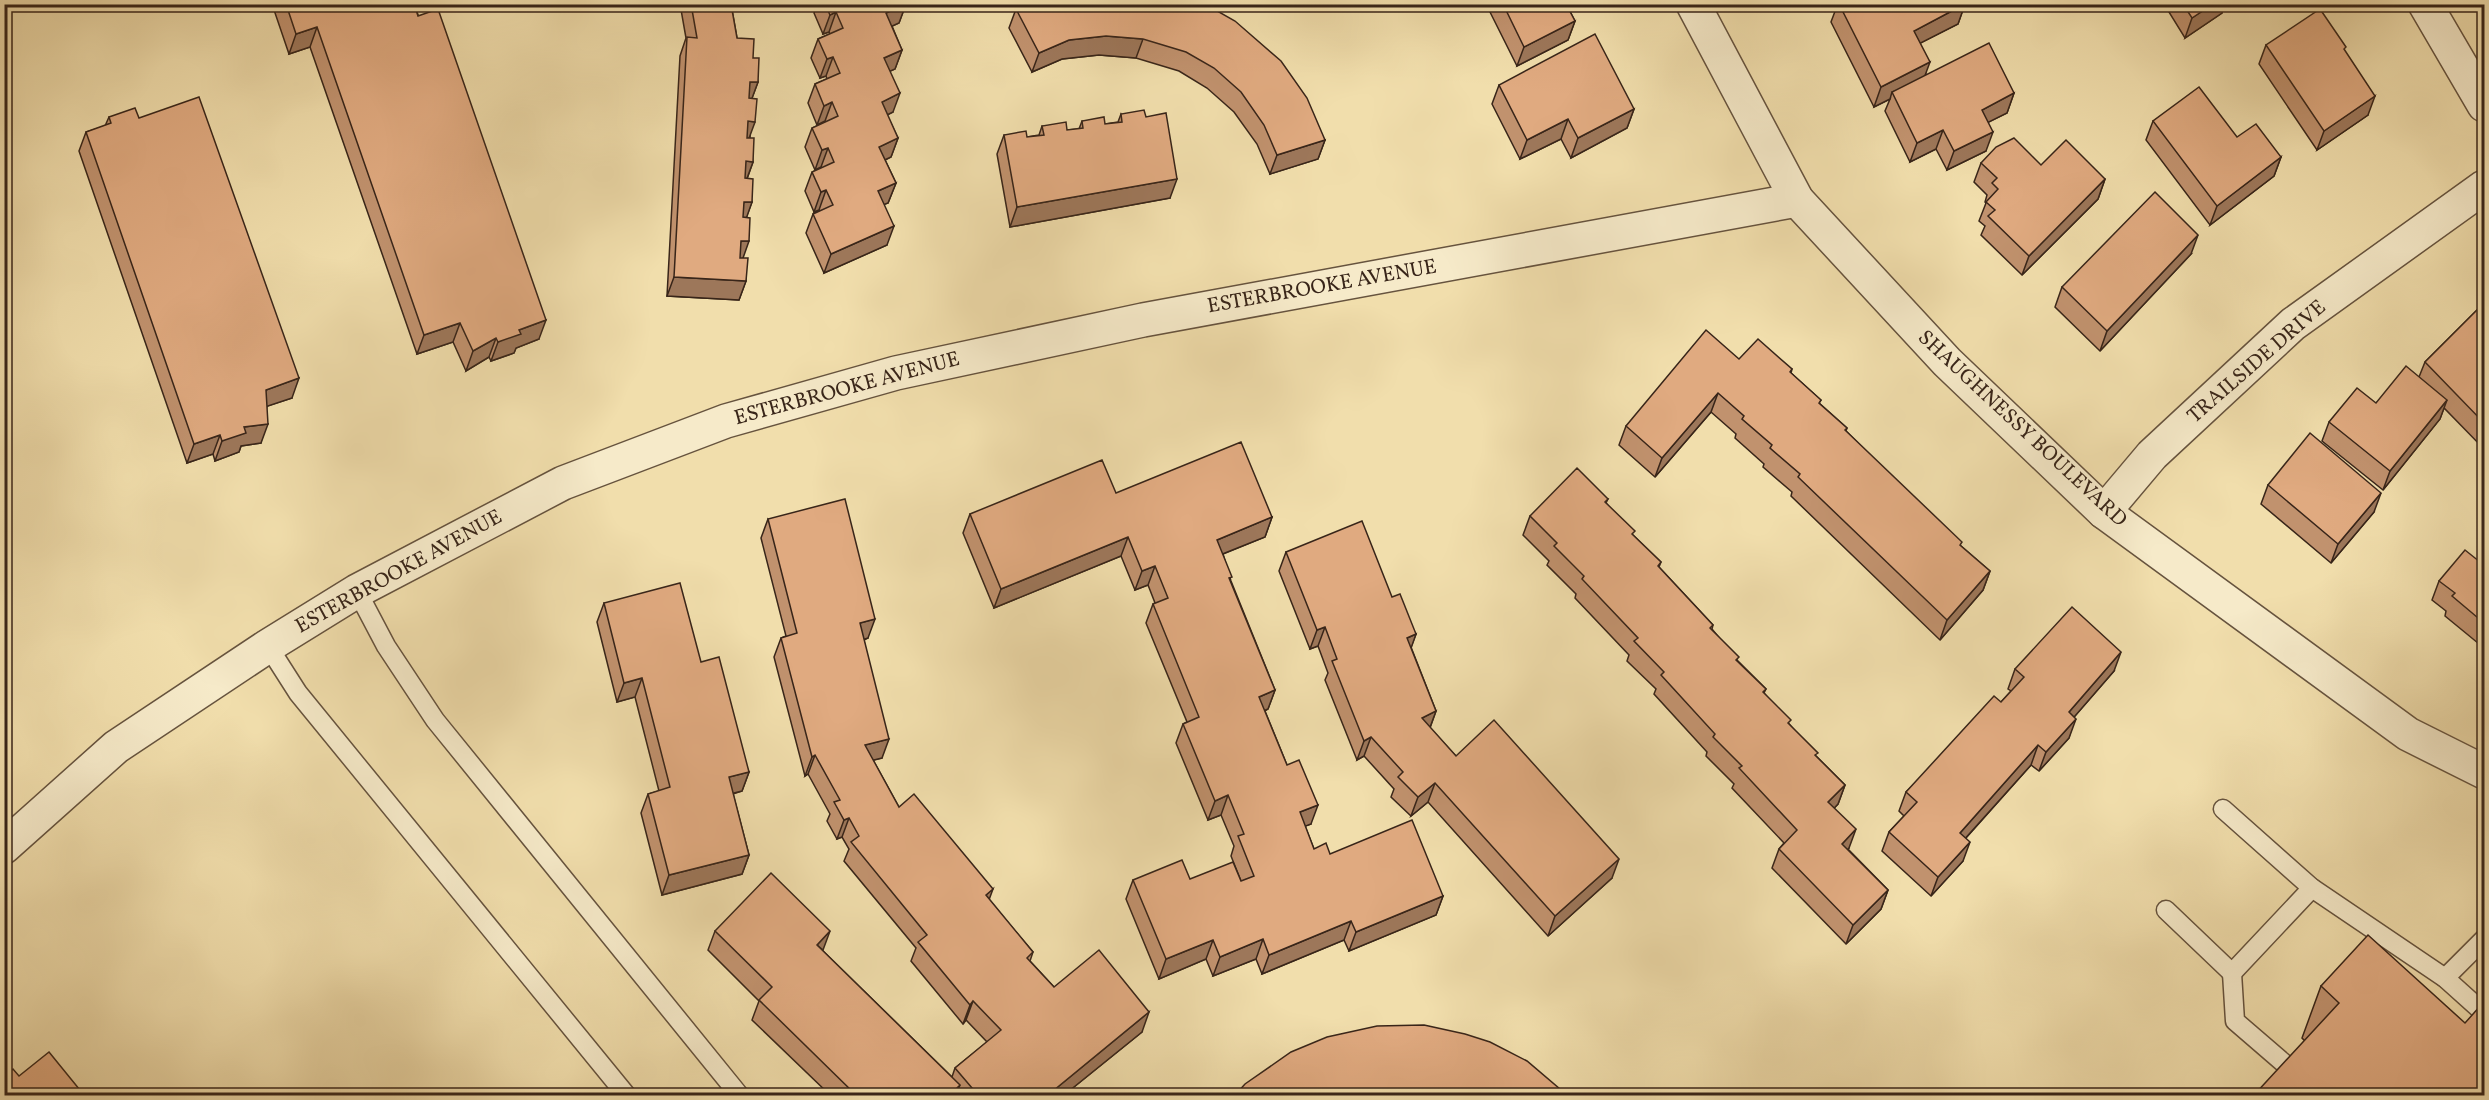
<svg xmlns="http://www.w3.org/2000/svg" width="2489" height="1100" viewBox="0 0 2489 1100" font-family="Vollkorn,serif">
<rect width="100%" height="100%" fill="#f1deac"/>
<filter id="stains"><feTurbulence type="fractalNoise" baseFrequency=".00333" numOctaves="4"/><feColorMatrix values="0 0 0 0 .2 0 0 0 0 .09 0 0 0 0 .02 0 0 0 .5 -.17"/></filter>
<radialGradient id="worn" r=".72"><stop offset=".6" stop-color="#630" stop-opacity="0"/><stop offset="1" stop-color="#630" stop-opacity=".3"/></radialGradient>
<g fill="none" stroke-linecap="round" stroke-linejoin="round">
<!-- service casing -->
<g stroke="#66533e" stroke-width="21">
<g id="service">
<path d="M357 591 386 646 435 720 740 1096"/>
<path d="M268 646 298 693 627 1096"/>
<path d="M2223 809 2312 888 2445 978 2484 1013"/>
<path d="M2166 910 2232 973 2312 888"/>
<path d="M2232 973 2235 1021 2286 1065"/>
<path d="M2445 978 2484 939"/>
</g>
</g>
<!-- minor casing -->
<g stroke="#66533e" stroke-width="36">
<g id="minor">
<path d="M2425 4 2484 105"/>
<path d="M2104 512 2152 455 2293 324 2484 187"/>
</g>
</g>
<!-- tertiary casing -->
<g stroke="#66533e" stroke-width="36">
<g id="tertiary">
<path d="M1693 4 1797 200 1947 362 2104 512 2408 734 2484 772"/>
<path d="M4 847 116 747 268 646 357 591 563 483 726 421 896 373 1143 320 1797 200"/>
</g>
</g>
<!-- service -->
<use href="#service" stroke="#f6eac9" stroke-width="18"/>
<!-- minor -->
<use href="#minor" stroke="#f6eac9" stroke-width="33"/>
<!-- tertiary -->
<use href="#tertiary" stroke="#f6eac9" stroke-width="33"/>
</g>
<!-- wall -->
<g fill="#c1926e" stroke="#382519" stroke-width="1.5">
<path d="M272 4H414L539 339 516 348 514 353 491 361 489 357 466 371 453 342 417 354 310 47 289 54Z"/>
<path d="M680 4H731L737 38 753 58 758 82 752 98 750 138 753 162 747 179 752 202 746 218 743 258 746 281 739 300 667 296 680 56 686 38Z"/>
<path d="M817 4H906L899 23 892 26 902 50 895 69 890 71 893 112 887 115 898 138 891 157 885 160 896 183 888 203 884 204 887 245 824 273 806 233 813 214 820 211 819 210 814 212 805 191 812 172 821 168V167L815 170 805 147 812 128 826 122 825 121 817 125 808 103 815 84 827 79 826 76 820 78 811 58 818 39 830 34 829 32 823 34 814 13Z"/>
<path d="M1205 4 1325 140 1318 159 1270 174 1257 144 1234 112 1207 88 1179 71 1136 58 1099 55 1062 59 1032 72 1009 28 1016 9Z"/>
<path d="M1486 4H1566L1575 21 1568 40 1517 66Z"/>
<path d="M1822 4H1965L1958 24 1920 43 1926 75 2014 93 2007 113 1988 122 1986 151 1947 170 1936 149 1910 162 1885 111 1890 99 1874 107 1831 22 1837 6 1826 11Z"/>
<path d="M2164 4H2225L2222 13 2185 38Z"/>
<path d="M2266 45 2368 115 2317 150 2259 64Z"/>
<path d="M1499 85 1634 109 1627 128 1571 158 1561 139 1520 159 1492 104Z"/>
<path d="M1121 114 1170 198 1010 227 997 154 1004 135 1027 137 1039 135 1042 126 1067 130 1079 129 1082 121 1105 124 1118 122Z"/>
<path d="M109 117 139 118 292 398 267 406 261 443 241 446 239 452 215 461 213 454 187 463 79 151 86 132 105 126Z"/>
<path d="M2153 121 2237 137 2281 157 2274 176 2210 225 2146 140Z"/>
<path d="M1981 163 2041 165 2105 179 2098 199 2022 275 1981 235 1985 226 1979 221 1986 203 1985 202 1987 195 1974 182Z"/>
<path d="M2191 254 2100 351 2055 307 2062 287Z"/>
<path d="M2484 303V449L2444 408 2440 419 2383 490 2322 441 2329 422 2376 403 2419 377 2425 362Z"/>
<path d="M1739 359 1792 369 1791 373 1821 400 1819 403 1847 428 1846 431 1961 546 1990 571 1983 590 1940 640 1791 496 1792 492 1763 467 1764 464 1735 438 1736 434 1711 412 1655 477 1619 445 1626 426Z"/>
<path d="M2268 485 2374 512 2331 563 2261 504Z"/>
<path d="M1116 493 1272 517 1265 537 1223 554 1231 581 1275 690 1268 709 1265 711 1311 824 1305 826 1314 849 1330 854 1443 896 1436 915 1349 951 1344 940 1262 974 1256 959 1213 976 1206 959 1159 979 1126 899 1133 880 1190 879 1241 881 1231 856 1234 846 1221 815 1208 820 1176 743 1183 724 1187 722 1146 623 1153 604 1155 603 1148 585 1135 590 1121 556 994 608 963 533 970 514Z"/>
<path d="M1608 499 1606 503 1633 535 1661 562 1659 567 1713 625 1712 629 1738 661 1766 689 1764 693 1790 725 1816 756 1845 785 1838 804 1834 808 1849 848 1848 849 1888 890 1881 909 1846 944 1772 868 1779 849 1784 843 1732 788 1734 784 1706 756 1707 752 1654 694 1656 689 1627 661 1629 655 1575 598 1576 594 1547 565 1549 561 1523 535 1530 516Z"/>
<path d="M768 519 868 638 864 640 882 758 873 760 899 807 989 900 1033 952 1030 961 1054 987 1142 1032 1064 1095H830L752 1020 759 1001 708 950 715 931 823 951 952 1077 955 1068 987 1042 966 1020 963 1024 911 961 916 948 844 861 849 849 842 837 837 839 827 821 830 814 808 774 805 776 774 657 781 638 786 636 761 538Z"/>
<path d="M1286 552 1392 597 1416 634 1411 647 1436 711 1430 728 1456 756 1612 878 1548 936 1428 802 1411 816 1391 797 1394 789 1364 756 1357 760 1325 680 1328 673 1318 646 1310 649 1279 571Z"/>
<path d="M2484 556V648L2445 616 2446 611 2432 600 2439 581 2480 562Z"/>
<path d="M604 603 701 662 749 772 742 791 733 794 749 855 742 874 662 895 641 813 648 794 659 791 635 697 617 702 597 622Z"/>
<path d="M2015 669 2114 671 2074 717 2069 738 2039 771 2031 765 1966 838 1963 861 1931 896 1882 851 1889 832 1904 816 1899 811 1906 792 2001 702 2011 691 2008 689Z"/>
<path d="M2321 986 2465 1023 2484 1095 2305 1041 2302 1038Z"/>
</g>
<!-- shaded-wall -->
<g fill="#9d775a" stroke="#382519" stroke-width="1.5">
<path d="M636 4H660L634 10Z"/>
<path d="M906 4 899 23 879 32 886 13Z"/>
<path d="M1828 4H1837V6L1826 11Z"/>
<path d="M1965 4 1958 24 1907 50 1914 31Z"/>
<path d="M2213 4H2225L2222 13 2185 38 2192 18Z"/>
<path d="M836 12 829 32 823 34 830 15Z"/>
<path d="M1575 21 1568 40 1517 66 1524 47Z"/>
<path d="M317 27 310 47 289 54 296 34Z"/>
<path d="M1106 36 1143 39 1136 58 1099 55 1062 59 1032 72 1039 53 1069 40Z"/>
<path d="M902 50 895 69 877 77 884 58Z"/>
<path d="M833 57 826 76 820 78 827 59Z"/>
<path d="M1930 62 1923 81 1892 92 1890 99 1874 107 1881 87Z"/>
<path d="M750 82H758L751 101H743Z"/>
<path d="M900 93 893 112 875 121 882 102Z"/>
<path d="M2014 93 2007 113 1975 129 1982 110Z"/>
<path d="M2375 96 2368 115 2317 150 2324 131Z"/>
<path d="M832 102 825 121 817 125 824 106Z"/>
<path d="M1634 109 1627 128 1571 158 1578 138Z"/>
<path d="M1568 119 1561 139 1520 159 1527 140Z"/>
<path d="M748 121 755 122 748 141H741Z"/>
<path d="M1943 130 1936 149 1910 162 1917 143Z"/>
<path d="M1993 132 1986 151 1947 170 1954 151Z"/>
<path d="M898 138 891 157 872 166 879 147Z"/>
<path d="M1325 140 1318 159 1270 174 1277 155Z"/>
<path d="M828 148 821 167 815 170 822 150Z"/>
<path d="M2281 157 2274 176 2210 225 2217 206Z"/>
<path d="M746 161 753 162 746 181H739Z"/>
<path d="M1177 179 1170 198 1010 227 1017 207Z"/>
<path d="M2105 179 2098 199 2022 275 2029 256Z"/>
<path d="M896 183 888 203 871 210 878 191Z"/>
<path d="M826 190 819 210 814 212 821 192Z"/>
<path d="M744 202H752L745 222 737 221Z"/>
<path d="M894 226 887 245 824 273 831 254Z"/>
<path d="M2198 235 2191 254 2100 351 2107 331Z"/>
<path d="M741 241H749L742 261 734 260Z"/>
<path d="M674 277 746 281 739 300 667 296Z"/>
<path d="M546 320 539 339 516 348 514 353 491 361 498 342 519 330Z"/>
<path d="M460 323 453 342 417 354 424 335Z"/>
<path d="M496 338 489 357 466 371 473 351Z"/>
<path d="M299 378 292 398 259 409 266 390Z"/>
<path d="M1718 393 1711 412 1655 477 1662 458Z"/>
<path d="M2447 400 2440 419 2383 490 2390 471Z"/>
<path d="M268 424 261 443 241 446 239 452 215 461 222 441 244 427Z"/>
<path d="M220 435 213 454 187 463 194 444Z"/>
<path d="M2381 493 2374 512 2331 563 2338 544Z"/>
<path d="M1272 517 1265 537 1210 559 1217 540Z"/>
<path d="M1128 537 1121 556 994 608 1001 589Z"/>
<path d="M1155 566 1148 585 1135 590 1142 571Z"/>
<path d="M1990 571 1983 590 1940 640 1947 620Z"/>
<path d="M875 619 868 638 853 643 860 623Z"/>
<path d="M1325 627 1318 646 1310 649 1317 630Z"/>
<path d="M1416 634 1409 654 1407 638Z"/>
<path d="M2121 652 2114 671 2062 731 2069 712Z"/>
<path d="M642 678 635 697 617 702 624 683Z"/>
<path d="M1275 690 1268 709 1252 716 1259 697Z"/>
<path d="M1436 711 1429 730 1422 718Z"/>
<path d="M2076 719 2069 738 2039 771 2046 752Z"/>
<path d="M1371 737 1364 756 1357 760 1364 741Z"/>
<path d="M889 739 882 758 858 764 865 745Z"/>
<path d="M2038 745 2031 765 1953 852 1960 833Z"/>
<path d="M815 755 808 774 805 776 812 757Z"/>
<path d="M749 772 742 791 722 796 729 777Z"/>
<path d="M1435 783 1428 802 1411 816 1418 797Z"/>
<path d="M1845 785 1838 804 1821 822 1828 802Z"/>
<path d="M1228 795 1221 815 1208 820 1215 801Z"/>
<path d="M1318 805 1311 824 1293 831 1300 812Z"/>
<path d="M849 818 842 837 837 839 844 820Z"/>
<path d="M1856 829 1849 848 1835 863 1842 844Z"/>
<path d="M1970 842 1963 861 1931 896 1938 877Z"/>
<path d="M749 855 742 874 662 895 669 875Z"/>
<path d="M1619 859 1612 878 1548 936 1555 916Z"/>
<path d="M993 889 986 908V895Z"/>
<path d="M1888 890 1881 909 1846 944 1853 925Z"/>
<path d="M1443 896 1436 915 1349 951 1356 932Z"/>
<path d="M1351 921 1344 940 1262 974 1269 955Z"/>
<path d="M830 931 823 950 817 945Z"/>
<path d="M1263 939 1256 959 1213 976 1220 957Z"/>
<path d="M1213 940 1206 959 1159 979 1166 959Z"/>
<path d="M973 1001 966 1020 963 1024 970 1005Z"/>
<path d="M1149 1012 1142 1032 1064 1095H1048Z"/>
<path d="M960 1085 956 1095H951V1094Z"/>
</g>
<!-- building -->
<g fill="#e0aa80" stroke="#382519" stroke-width="1.5">
<path d="M286 4H414L418 16 438 9 546 320 519 330 521 334 498 342 496 338 473 351 460 323 424 335 317 27 296 34Z"/>
<path d="M691 4H731L737 38 754 39 753 58H759L758 82H750L749 98 757 99 755 122 748 121 747 138H754L753 162 746 161 745 178 753 179 752 202H744L743 217 750 218 749 241H741L740 258H748L746 281 674 277 687 37 697 38Z"/>
<path d="M825 4H905L886 13 902 50 884 58 900 93 882 102 898 138 879 147 896 183 878 191 894 226 831 254 813 214 833 205 826 190 821 192 812 172 834 162 828 148 822 150 812 128 838 116 832 102 824 106 815 84 840 73 833 57 827 59 818 39 843 28 836 12 830 15Z"/>
<path d="M1027 4H1205L1235 21 1281 61 1307 98 1325 140 1277 155 1264 125 1241 92 1214 68 1186 52 1143 39 1106 36 1069 40 1039 53 1016 9Z"/>
<path d="M1503 4H1566L1575 21 1524 47Z"/>
<path d="M1839 4H1965L1914 31 1930 62 1881 87Z"/>
<path d="M2183 4H2213L2192 18Z"/>
<path d="M2320 9 2346 47 2344 49 2375 96 2324 131 2266 45Z"/>
<path d="M1595 34 1634 109 1578 138 1568 119 1527 140 1499 85Z"/>
<path d="M1989 43 2014 93 1982 110 1993 132 1954 151 1943 130 1917 143 1892 92Z"/>
<path d="M2199 87 2237 137 2256 124 2281 157 2217 206 2153 121Z"/>
<path d="M199 97 299 378 266 390 268 424 244 427 246 433 222 441 220 435 194 444 86 132 111 123 109 117 135 108 139 118Z"/>
<path d="M1144 110 1146 117 1166 113 1177 179 1017 207 1004 135 1026 131 1027 137 1044 135 1042 126 1066 122 1067 130 1083 128 1082 121 1104 117 1105 124 1122 122 1121 114Z"/>
<path d="M2014 138 2041 165 2066 140 2105 179 2029 256 1988 216 1995 210 1986 202 1998 189 1992 183 1997 178 1981 163 1996 147Z"/>
<path d="M2155 192 2198 235 2107 331 2062 287Z"/>
<path d="M2484 303V423L2425 362Z"/>
<path d="M1706 330 1739 359 1758 339 1792 369 1790 372 1821 400 1819 403 1847 428 1845 430 1962 542 1960 545 1990 571 1947 620 1798 477 1800 474 1770 448 1772 445 1742 419 1744 416 1718 393 1662 458 1626 426Z"/>
<path d="M2406 366 2447 400 2390 471 2329 422 2357 388 2376 403Z"/>
<path d="M2310 433 2381 493 2338 544 2268 485Z"/>
<path d="M1241 442 1272 517 1217 540 1232 577 1229 578 1275 690 1259 697 1287 765 1299 760 1318 805 1300 812 1314 849 1326 843 1330 854 1412 820 1443 896 1356 932 1351 921 1269 955 1263 939 1220 957 1213 940 1166 959 1133 880 1182 860 1190 879 1233 862 1241 881 1254 876 1238 836 1244 834 1228 795 1215 801 1183 724 1199 717 1153 604 1168 598 1155 566 1142 571 1128 537 1001 589 970 514 1102 460 1116 493Z"/>
<path d="M1577 468 1608 499 1605 502 1635 531 1632 534 1661 562 1658 566 1713 625 1710 628 1739 657 1736 660 1766 689 1763 692 1791 720 1788 723 1818 753 1815 755 1845 785 1828 802 1856 829 1842 844 1888 890 1853 925 1779 849 1797 830 1739 768 1742 766 1713 737 1715 734 1661 675 1664 672 1634 641 1638 638 1582 579 1584 576 1554 546 1557 543 1530 516Z"/>
<path d="M845 499 875 619 860 623 889 739 865 745 899 807 914 794 993 889 986 895 1033 952 1027 958 1054 987 1099 950 1149 1012 1048 1095H978L955 1068 1001 1030 973 1001 970 1005 918 942 927 935 851 842 859 836 849 818 844 820 834 802 840 800 815 755 812 757 781 638 797 633 768 519Z"/>
<path d="M1362 521 1392 597 1400 594 1416 634 1407 638 1436 711 1422 718 1456 756 1494 720 1619 859 1555 916 1435 783 1418 797 1398 777 1403 772 1371 737 1364 741 1332 661 1337 659 1325 627 1317 630 1286 552Z"/>
<path d="M2465 550 2480 562 2484 556V623L2452 596 2455 593 2439 581Z"/>
<path d="M680 583 701 662 719 657 749 772 729 777 749 855 669 875 648 794 670 787 642 678 624 683 604 603Z"/>
<path d="M2072 607 2121 652 2069 712 2076 719 2046 752 2038 745 1960 833 1970 842 1938 877 1889 832 1917 802 1906 792 1994 696 2001 702 2024 677 2015 669Z"/>
<path d="M771 873 830 931 817 945 960 1085 951 1094 952 1095H856L759 1000 772 987 715 931Z"/>
<path d="M2368 935 2465 1023 2482 1004 2484 1007V1095H2254L2339 1003 2321 986Z"/>
<path d="M1424 1025 1465 1034 1490 1042 1527 1061 1567 1095H1235L1245 1084 1291 1052 1327 1037 1377 1026Z"/>
<path d="M49 1052 84 1095H4V1077L13 1069 19 1076Z"/>
</g>
<g text-anchor="middle" dominant-baseline="central" stroke-width="4.5" stroke-linejoin="round" paint-order="stroke">
<!-- street labels -->
<g font-size="21" fill="#382519" stroke="#f6eac9">
<text transform="translate(1322 287) rotate(-10)">ESTERBROOKE AVENUE</text>
<text transform="translate(2257 362) rotate(-41)">TRAILSIDE DRIVE</text>
<text transform="translate(847 389) rotate(-15)">ESTERBROOKE AVENUE</text>
<text transform="translate(2022 429) rotate(43)">SHAUGHNESSY BOULEVARD</text>
<text transform="translate(399 572) rotate(-29)">ESTERBROOKE AVENUE</text>
</g>
</g>
<!-- margin -->
<rect width="2489" height="1100" fill="none" stroke="#f1deac" stroke-width="24"/>
<rect x="6" y="6" width="2477" height="1088" fill="none" stroke="#382519" stroke-width="3"/>
<rect x="12" y="12" width="2465" height="1076" fill="none" stroke="#382519" stroke-width="1.5"/>
<rect width="100%" height="100%" filter="url(#stains)"/>
<rect width="100%" height="100%" fill="url(#worn)"/>
</svg>
